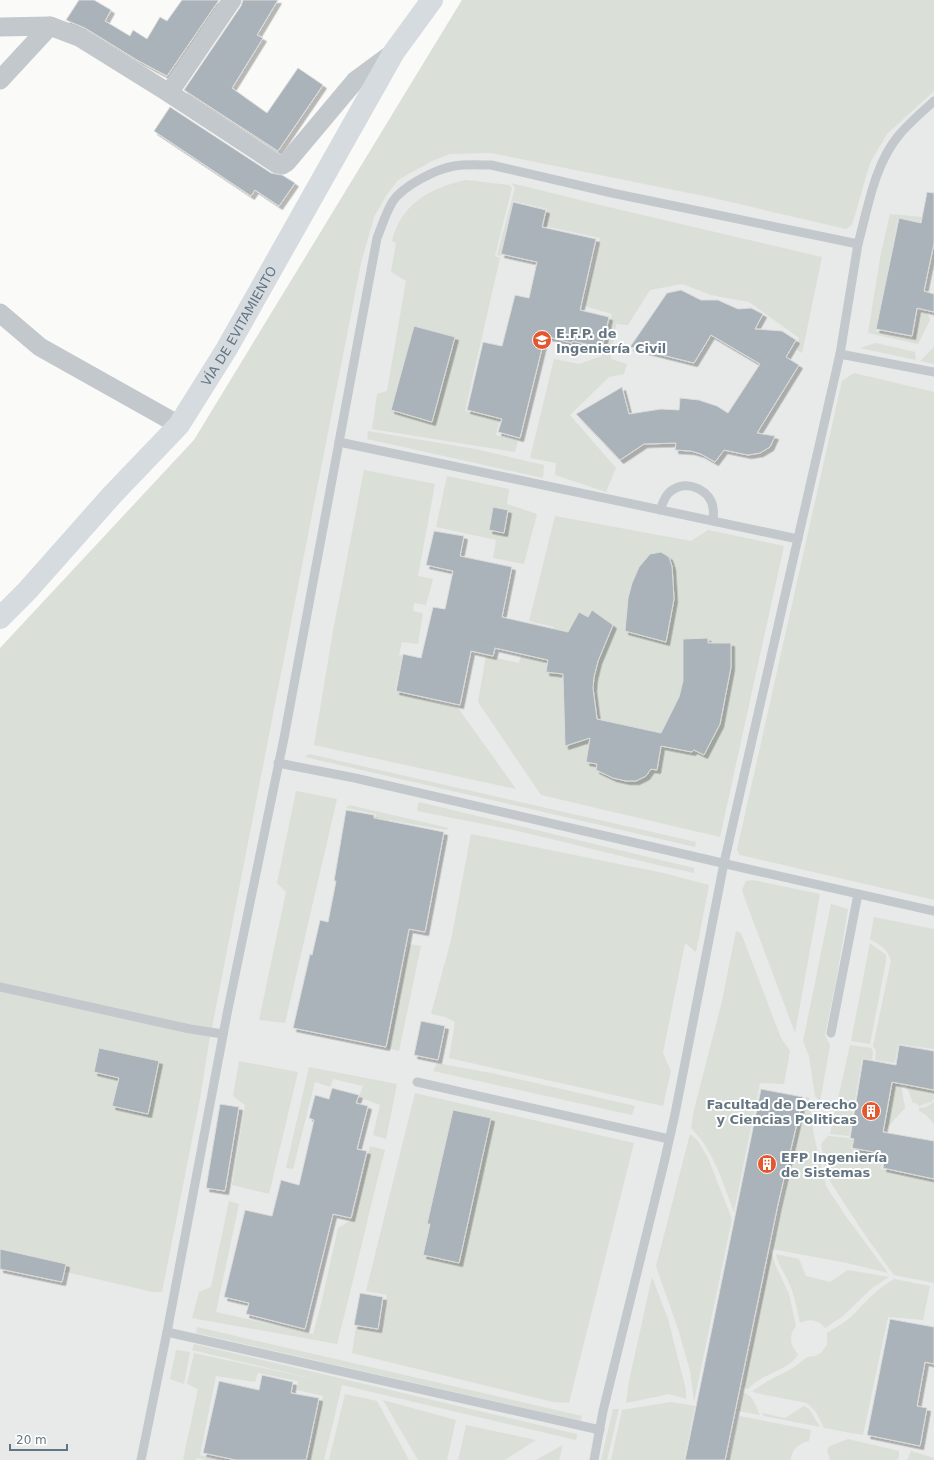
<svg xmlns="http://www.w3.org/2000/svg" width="934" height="1460" viewBox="0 0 934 1460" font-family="'DejaVu Sans',sans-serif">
<defs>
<filter id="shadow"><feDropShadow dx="3.5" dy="3.5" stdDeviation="0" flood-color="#0004"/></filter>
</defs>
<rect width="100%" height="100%" fill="#fafaf8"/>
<!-- built -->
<path fill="#e8e9e9" d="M462 0H934V1460H0V649L194 440Z"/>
<!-- green -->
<g fill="#dadfd7">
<path d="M462 0H934V91L887 134 870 163 852 225 846 229 709 197 491 153 450 154 432 161 398 180 386 196 374 217 361 263 208 1048 200 1099 162 1292H153L31 1264 0 1256V648L194 440Z"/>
<path d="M466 180 509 185 512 188 495 256 500 258 465 411 500 419 496 435 518 441 515 452 372 429 377 394 387 391 406 281 391 272 396 243 392 241C401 203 431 188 466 180Z"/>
<path d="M511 183 604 206 822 257 802 353 797 350 799 338 749 302 711 295 682 284 650 290 628 325 616 324 611 359 627 364 624 374 609 377 570 415 616 468 606 492 555 475 556 463 530 458 554 359 579 364 602 356 612 314 584 306 600 238 544 226 547 209 513 201 501 256 497 255 515 188Z"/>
<path d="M890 214 922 217 920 222 898 218 876 331 913 339 920 311 927 312 930 320 918 344 868 333 881 253Z"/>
<path d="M876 343 915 352 916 360 860 348Z"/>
<path d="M934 345V364L920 361 933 348Z"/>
<path d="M854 373 934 392V900L740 855 737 850 842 381Z"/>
<path d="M368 431 475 449 544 465 543 478 367 439Z"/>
<path d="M364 470 435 484 418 576 433 579 426 605 414 603 413 611 423 613 418 644 402 642 399 655 402 656 395 691 458 708 516 789 314 745 333 631Z"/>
<path d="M447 476 509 489 507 504 537 514 524 564 493 558 496 540 436 527Z"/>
<path d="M555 516 691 541 708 530 784 546 720 837 541 795 478 702 486 656 519 663 521 656 545 661 554 627 529 621Z"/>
<path d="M309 754 696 842 695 847 305 757Z"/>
<path d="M296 791 337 799 285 1023 259 1020 286 892 277 883Z"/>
<path d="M419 802 694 868V873L662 866 514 830 417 811Z"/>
<path d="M349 805 449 828 446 830 389 820 384 846 370 844 376 814 346 808Z"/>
<path d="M471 834 663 873 709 885 696 952 685 943 663 1053 671 1071 663 1106 449 1058 455 1022 445 1017 431 1014 451 940Z"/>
<path d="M753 880 820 894 795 1033 746 902 742 890 746 881Z"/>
<path d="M831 904 848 909 836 981 825 1035 830 1045 820 1102 815 1096 809 1056 803 1041Z"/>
<path d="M874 917 934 929V1049L898 1044 895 1063 875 1060 876 1051 873 1046 891 961C888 949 880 945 870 939Z"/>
<path d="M736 931 741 933 781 1038 790 1051 784 1084 760 1083 734 1212C723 1183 714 1151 691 1128L694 1110 722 1001Z"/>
<path d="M870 943 886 955V961L870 1044 851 1041Z"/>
<path d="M409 944 421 946 399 1051 387 1048Z"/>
<path d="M850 1045 871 1048 873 1052 872 1060 862 1058 849 1136 830 1134Z"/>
<path d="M239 1061 298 1072 269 1194 232 1185 245 1105 233 1096Z"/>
<path d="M437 1063 496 1074 635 1106 632 1115 433 1071Z"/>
<path d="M309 1067 397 1084 386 1139 373 1135 380 1105 359 1097 363 1086 333 1079 330 1087 315 1082 293 1169 286 1168Z"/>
<path d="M893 1083 901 1085 905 1108 884 1131Z"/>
<path d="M905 1085 934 1092V1099L931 1102 919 1106 916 1103H913L909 1092Z"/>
<path d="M415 1093 634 1143 569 1403 553 1402 352 1353 356 1327 381 1332 387 1295 366 1291Z"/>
<path d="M805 1097H809L814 1136 826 1186 847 1218 888 1273 847 1263 772 1249Z"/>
<path d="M934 1102V1124L926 1115 919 1111V1108L926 1107Z"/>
<path d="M690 1134 698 1141 708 1158 732 1219 694 1402 690 1371 679 1332 656 1266Z"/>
<path d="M828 1136 849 1138V1139L853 1140 851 1149 870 1152 873 1141 885 1142 881 1169 934 1180V1283L894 1275 865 1235 831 1183 826 1170 821 1144Z"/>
<path d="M370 1146 385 1150C368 1215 354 1280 337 1344L192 1318 199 1292 211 1287 229 1201 239 1204 216 1312 313 1334 322 1300 338 1228 353 1219Z"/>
<path d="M770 1253 772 1254 775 1264 789 1294 796 1326C789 1335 789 1345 798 1354 791 1370 760 1374 748 1389L743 1388Z"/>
<path d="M776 1254 799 1259 806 1276 830 1282 848 1270 889 1277 872 1288 843 1316 825 1328C819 1320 809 1318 800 1323 797 1309 795 1296 789 1283 785 1273 778 1265 776 1254Z"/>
<path d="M652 1277 668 1319 682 1374 686 1390V1399L669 1394 626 1403 629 1381Z"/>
<path d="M894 1279 930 1286 923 1320 888 1317 863 1435 824 1428 816 1412 807 1403 756 1393 752 1391 768 1381 793 1368 807 1357 815 1356 821 1353 827 1345V1333C835 1328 844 1323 851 1317 865 1303 876 1289 894 1279Z"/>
<path d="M197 1327 582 1416 581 1421 196 1333Z"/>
<path d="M194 1344 577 1434 576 1440 342 1385 324 1460H308L323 1396 297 1390 298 1381 258 1373 255 1382 216 1376 200 1455 221 1460H206L197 1458 196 1460H183L198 1389 187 1384 194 1353 323 1381 192 1350Z"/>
<path d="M176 1350 190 1352 184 1384 170 1379Z"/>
<path d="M743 1393C753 1394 756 1407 760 1415L739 1411Z"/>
<path d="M345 1394 377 1401 409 1460H329Z"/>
<path d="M383 1400 456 1420 447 1460H418Z"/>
<path d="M671 1402 695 1406 684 1460H611L622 1410Z"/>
<path d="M804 1406 809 1409 820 1427 764 1416 762 1413 785 1418Z"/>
<path d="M613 1409H619L607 1460H601Z"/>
<path d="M739 1416 811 1430 809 1441C799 1443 791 1450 791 1460H729Z"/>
<path d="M466 1425 536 1440 505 1460H458Z"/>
<path d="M848 1439 899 1451V1457L897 1460H830L827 1450 830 1446Z"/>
<path d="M563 1445 559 1460H536Z"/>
<path d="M911 1451 934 1458V1460H907Z"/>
</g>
<!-- building -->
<g fill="#aab3b9" stroke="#dcdcda" filter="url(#shadow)">
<path d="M79 0H94L111 10 105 21 130 36 133 30 147 39 160 17 167 21 182 0H219L167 76 137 60 85 28 66 20Z"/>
<path d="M243 0H278L257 35 263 38 232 88 267 113 298 68 323 85 278 151 184 90 241 6Z"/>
<path d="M170 107 271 173 282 175 295 183 279 206 255 190 251 196 154 131Z"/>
<path d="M927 192 934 193V243L924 291 934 294V312L917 308 912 336 876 329 899 218 921 223Z"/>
<path d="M513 202 546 210 542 227 596 239 580 310 609 317 602 348 573 341 572 343 545 336 520 438 498 432 502 419 467 410 483 342 502 346 515 295 529 298 537 262 501 254Z"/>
<path d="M681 290 701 300H718L738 309 751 308 763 314 755 329 782 331 796 340 786 357 799 365 757 433 775 436 770 447 760 453 748 455 724 450 715 462 701 454 691 451 675 450 676 443 644 444 620 460 576 414 622 387 629 414 661 409 679 410 680 398 699 400 717 406 728 413 760 364 711 335 694 363 630 347 667 293Z"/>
<path d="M414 326 455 337 432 422 391 410Z"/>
<path d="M493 507 508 510 504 533 489 530Z"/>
<path d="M434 531 464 536 460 556 512 567 502 617 568 632 579 612 588 617 592 610 613 625 598 661 594 677 593 688 597 719 661 733 679 697 683 681V639L708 638V643H731V667L720 724 704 755 694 750 692 752 661 746 657 770 651 769 646 776 636 781H626L613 778 596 770 597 764 586 762 590 738 565 746 563 674 546 672 548 660 495 648 493 656 471 651 460 705 396 691 403 654 421 658 433 607 445 609 453 571 426 565Z"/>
<path d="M661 552 669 557 672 566 673 582 674 599 666 642 625 631 628 598 632 583 639 567 650 554Z"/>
<path d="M346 810 374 815V818L444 832 425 932 409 929 386 1047 293 1028 310 954 312 955 320 920 328 922 336 881H334Z"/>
<path d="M421 1021 445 1026 438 1060 414 1055Z"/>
<path d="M899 1045 934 1051V1090L892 1082 883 1132 934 1141V1179L883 1168 885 1154 852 1148 854 1139 850 1138 863 1059 896 1065Z"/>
<path d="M99 1048 159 1061 148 1114 112 1106 119 1078 94 1072Z"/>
<path d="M332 1088 359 1095 356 1103 368 1106 357 1149 367 1151 351 1218 333 1214 305 1329 246 1314 249 1303 224 1297 245 1210 272 1216 281 1180 299 1185 314 1120 309 1118 315 1095 329 1099Z"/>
<path d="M761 1089 803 1097 778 1204 725 1460H685Z"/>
<path d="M220 1104 239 1107 225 1191 206 1188Z"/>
<path d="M453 1110 491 1118 459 1263 423 1255 430 1224H427Z"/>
<path d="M0 1249 66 1264 62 1282 0 1269Z"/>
<path d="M360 1293 383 1297 378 1329 354 1325Z"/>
<path d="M890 1319 934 1327V1364L925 1362 917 1406 927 1408 920 1446 867 1435Z"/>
<path d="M262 1375 293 1382 291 1393 319 1398 306 1460H236L203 1453 219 1381 259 1390Z"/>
</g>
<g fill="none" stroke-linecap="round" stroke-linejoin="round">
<!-- lane -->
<g stroke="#c3c8cc" stroke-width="9">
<path d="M858 244C868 208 874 165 899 135 909 123 922 112 934 101"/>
<path d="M840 354 934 372"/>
<path d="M339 442 798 539"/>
<path d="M660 510C663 502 666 493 674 489 689 480 711 491 713 508 714 512 713 517 713 521"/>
<path d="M278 763 355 778 748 869 934 911"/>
<path d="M0 987 190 1029 223 1034"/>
<path d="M831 1033 858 894"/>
<path d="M417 1082 669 1139"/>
<path d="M167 1332 600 1430"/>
<path d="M141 1460 167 1332 227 1014 284 738 377 238C382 226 386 212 393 201 403 186 436 169 454 166 465 164 479 165 491 165L612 193 858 244 840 354 724 863 675 1114 664 1163 603 1411 594 1460"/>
</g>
<!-- street -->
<g stroke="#c3c8cc" stroke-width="19">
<path d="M0 27 50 26 79 37 169 93 277 164 282 165 287 162 355 81 393 53"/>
<path d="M0 80 50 26"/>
<path d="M169 93 232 0"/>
<path d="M0 313 40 347 179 425"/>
</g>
<!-- highway -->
<path stroke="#d6dbdf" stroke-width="22" id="s1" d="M0 618 27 591 112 495 179 425 226 350 394 52 432 0"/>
</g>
<!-- icons -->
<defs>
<g id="school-disc" transform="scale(1)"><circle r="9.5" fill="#e4572e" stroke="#fff"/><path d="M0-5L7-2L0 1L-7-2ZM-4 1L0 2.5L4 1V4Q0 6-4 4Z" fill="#fff"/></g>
<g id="building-disc" transform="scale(1)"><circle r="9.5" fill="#e4572e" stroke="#fff"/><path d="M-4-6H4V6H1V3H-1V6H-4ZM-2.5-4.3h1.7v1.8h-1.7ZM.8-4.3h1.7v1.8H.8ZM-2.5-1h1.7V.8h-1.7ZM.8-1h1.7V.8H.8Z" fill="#fff"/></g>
</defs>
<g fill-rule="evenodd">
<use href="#school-disc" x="542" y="340"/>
<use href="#building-disc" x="871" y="1111"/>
<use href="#building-disc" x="767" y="1164"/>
</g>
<g text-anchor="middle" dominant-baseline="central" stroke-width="4" stroke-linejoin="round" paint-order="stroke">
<!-- street labels -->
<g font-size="13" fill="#657683" stroke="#fff">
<text stroke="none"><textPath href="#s1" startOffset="379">VÍA DE EVITAMIENTO</textPath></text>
</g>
<!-- poi labels -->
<g font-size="13" font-weight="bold" fill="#657683" stroke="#fff" text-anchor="start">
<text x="556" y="333">E.F.P. de<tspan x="556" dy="15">Ingeniería Civil</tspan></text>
<text x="857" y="1104" text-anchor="end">Facultad de Derecho<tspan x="857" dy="15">y Ciencias Politicas</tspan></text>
<text x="781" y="1157">EFP Ingeniería<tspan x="781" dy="15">de Sistemas</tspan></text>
</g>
</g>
<!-- scale -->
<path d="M10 1444v6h57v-6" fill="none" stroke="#657683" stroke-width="2"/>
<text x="16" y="1444" font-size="12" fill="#657683" stroke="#ffffff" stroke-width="3" paint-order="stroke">20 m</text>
</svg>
